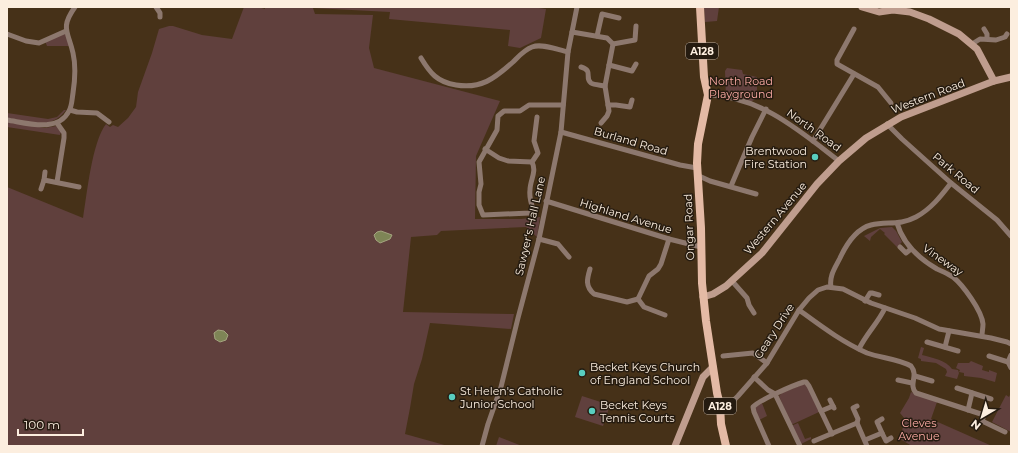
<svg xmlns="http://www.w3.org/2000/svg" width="1018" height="453" viewBox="0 0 1018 453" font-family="Montserrat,sans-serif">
<rect width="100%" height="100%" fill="#463118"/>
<!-- green -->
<g fill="#60403d">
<path d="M244 7H258L265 9V7H539V8L546 9 541 38 520 48 508 46 510 30 389 19 390 12 313 8 315 14 373 15 369 48 374 68 500 101 476 156 475 219H521L540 217 537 237 526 227 441 231 437 235 411 237 403 312 514 314 511 329 430 323 422 359 414 384 410 408 405 434 448 446H7V187L83 218C87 194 92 142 106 124L110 127 113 125 118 127 128 118 136 107 138 92 152 53 159 29 169 26H173L202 35 232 39Z"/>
<path d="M719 7 717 21 705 22 704 8Z"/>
<path d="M66 31 71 46H47L45 41Z"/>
<path d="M727 68 742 70 743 74 757 77V91L759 93 756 99 750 102 726 97 725 71Z"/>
<path d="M64 110H66C50 131 30 122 7 118V113L48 119 57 117Z"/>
<path d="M7 121 45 128 56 126 61 132 60 135 7 127Z"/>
<path d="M892 227 896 231 902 242 897 247 884 234 885 233 880 229 871 237 870 241 864 236 880 228Z"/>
<path d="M921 347 924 348 922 355C933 358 946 360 952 369L958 370 959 373 957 379 945 376 947 372 946 369 936 363 921 361V359L918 358Z"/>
<path d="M971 361 983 366 982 370 989 372V370L997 373 995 382 981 378 964 376V373L959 372 960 370 956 368 958 363H969Z"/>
<path d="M804 384 808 387 819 412 791 425 779 396 782 393Z"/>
<path d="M911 392 937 402 931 419 992 446H912L900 439 905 419 900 413 909 398Z"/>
<path d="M1011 393V432L992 422 1006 395 1009 397Z"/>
<path d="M582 396 610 405 603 426 575 417Z"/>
<path d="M762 403 767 416 759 420 754 408Z"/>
<path d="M798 423 805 439 811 437V439L801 444 791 426Z"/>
<path d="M499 437 522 446H496Z"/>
</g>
<!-- water -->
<g fill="#7e8556" stroke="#a4a47f">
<path d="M381 231 392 235 390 239 380 243 376 240 374 235 377 232Z"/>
<path d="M218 330 224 331 228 335 226 340 220 342 215 339 214 333Z"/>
</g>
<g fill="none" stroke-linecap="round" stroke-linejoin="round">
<!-- street -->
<g stroke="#8d786e" stroke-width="5">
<path d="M156 7 160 13V17"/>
<path d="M854 29 837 60V64L878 87 891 103"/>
<path d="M984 29 987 34V38"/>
<path d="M572 32 607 38 613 44 605 86 609 111 607 116 601 123"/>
<path d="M7 34 26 41 39 43 66 31"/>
<path d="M597 36 602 14 619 18"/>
<path d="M613 44 635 40 636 26"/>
<path d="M972 44 980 39 996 40 1005 37 1007 34"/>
<path d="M421 58C430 73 437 82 456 85 481 89 494 79 513 62 519 56 524 50 532 47 542 43 558 50 568 52"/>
<path d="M609 65 632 71 636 64"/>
<path d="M581 67C594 71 584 78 591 83 594 85 601 85 605 86"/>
<path d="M708 95C760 96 800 131 839 161"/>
<path d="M608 105H616L630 107 632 100"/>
<path d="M70 110 77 112 97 113 109 122"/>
<path d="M537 117 534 141 538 153 532 162C537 172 530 180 530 190 529 197 531 203 533 209L530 213 483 215 479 205V192L481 184 479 162 497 130 498 116 504 111H520L529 105H563"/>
<path d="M7 120C27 123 58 133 69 111 72 106 72 99 73 93 75 80 76 66 73 53 68 31 60 28 75 7"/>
<path d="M887 124 902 139 951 183 997 220 1011 236"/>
<path d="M561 132 680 165 697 168"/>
<path d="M813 141 854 74"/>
<path d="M485 149 499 158 508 161 532 162"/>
<path d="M697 175 710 181 756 194"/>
<path d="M44 180 45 172"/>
<path d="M57 182 64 138V133L57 123"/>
<path d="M731 186 752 137 766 109"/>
<path d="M41 189 44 180 79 187"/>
<path d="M546 201 669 239 701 247"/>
<path d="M897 223C903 244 918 258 937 269 942 271 948 274 953 277 963 285 982 311 983 324 983 328 982 332 982 336"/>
<path d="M539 239 558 244 569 257"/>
<path d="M900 247 906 253 911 249"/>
<path d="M590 269C587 279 585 286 594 294L627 302 638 299"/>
<path d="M732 281 747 298 749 305 754 313"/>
<path d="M831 287C829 276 835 268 840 258 846 245 856 229 871 225 887 221 899 226 916 217 931 209 941 196 951 183"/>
<path d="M865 301 870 293H872L879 295"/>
<path d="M799 310C821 326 842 342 867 353 881 358 899 359 911 366 919 376 908 384 916 393L984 415 982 421 1005 432"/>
<path d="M665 315 644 307 638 299 649 276 658 269 661 264 669 239"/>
<path d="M927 342 958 351"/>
<path d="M945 347 949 331"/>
<path d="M859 349C866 334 878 323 885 308"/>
<path d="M723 356 753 353 767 363"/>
<path d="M989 356 1008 362 1011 368"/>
<path d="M1008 362 1011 355"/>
<path d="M915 376 932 381"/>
<path d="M754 377 768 390 775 394"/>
<path d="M898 380 912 383"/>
<path d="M957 388 991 399"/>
<path d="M775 394 800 446"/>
<path d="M830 400 834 408"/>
<path d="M720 405 732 402 738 396 767 363 799 310 809 298 818 290 827 287 843 289 871 303 915 318 939 329 991 338 1007 342 1011 344"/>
<path d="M968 410 972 393"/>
<path d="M821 411 833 406"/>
<path d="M857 423 858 419 853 408 857 406"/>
<path d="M882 433 886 441 891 438"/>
<path d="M865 440 882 433 877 422 882 419"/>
<path d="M814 441 857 423 867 446"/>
<path d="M482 446 488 424 501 387 518 318 539 239 561 132 568 52 577 7"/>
<path d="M769 446 754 412 753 407C759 400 794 385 804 382H806L809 386 832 434"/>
</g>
<!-- secondary -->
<g stroke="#bf9d8e" stroke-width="7">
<path d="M862 7 879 12 893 10 910 12 929 19 959 34 977 49 994 81"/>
<path d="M703 297 713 294 726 286 762 253 817 184 839 161 866 138 901 117 994 81 1011 77"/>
<path d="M675 446 703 377 713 367"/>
</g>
<!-- primary -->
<path stroke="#e4baa5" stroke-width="8" d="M700 7 704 77 708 95 698 144 697 163 701 228 702 283 706 321 717 393 720 405 721 424 726 446"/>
</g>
<!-- markers -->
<g fill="#59cebf" stroke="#251b10" stroke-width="1.5">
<circle cx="815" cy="157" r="4"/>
<circle cx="582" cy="373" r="4"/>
<circle cx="452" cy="397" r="4"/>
<circle cx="592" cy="411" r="4"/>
</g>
<g text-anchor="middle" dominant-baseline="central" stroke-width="3" stroke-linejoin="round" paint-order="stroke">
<!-- shield labels -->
<g fill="#251b10" stroke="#bcafa1" stroke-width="1">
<rect x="686" y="43" width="32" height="16" rx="3"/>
<rect x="704" y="398" width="32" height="16" rx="3"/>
</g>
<g font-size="10" font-weight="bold" fill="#fceedf">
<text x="702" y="51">A128</text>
<text x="720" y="406">A128</text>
</g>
<!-- park labels -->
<g font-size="11" fill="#fcaba5" stroke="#251b10">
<text x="741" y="81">North Road<tspan x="741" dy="13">Playground</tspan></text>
<text x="919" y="423">Cleves<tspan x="919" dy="13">Avenue</tspan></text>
</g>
<!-- street labels -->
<g font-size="11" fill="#fceedf" stroke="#251b10">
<text transform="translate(928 96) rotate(-21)">Western Road</text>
<text transform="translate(814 130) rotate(36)">North Road</text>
<text transform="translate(631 141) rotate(16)">Burland Road</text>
<text transform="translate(956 173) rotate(40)">Park Road</text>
<text transform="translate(626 216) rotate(17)">Highland Avenue</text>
<text transform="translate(775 218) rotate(-50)">Western Avenue</text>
<text transform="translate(530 226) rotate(-77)">Sawyer's Hall Lane</text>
<text transform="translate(689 227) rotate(-92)">Ongar Road</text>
<text transform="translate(943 260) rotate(35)">Vineway</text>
<text transform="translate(774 331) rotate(-57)">Geary Drive</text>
</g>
<!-- poi labels -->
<g font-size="11" fill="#fceedf" stroke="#251b10" text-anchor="start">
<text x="807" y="151" text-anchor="end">Brentwood<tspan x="807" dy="13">Fire Station</tspan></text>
<text x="590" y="367">Becket Keys Church<tspan x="590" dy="13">of England School</tspan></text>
<text x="460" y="391">St Helen's Catholic<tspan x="460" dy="13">Junior School</tspan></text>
<text x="600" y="405">Becket Keys<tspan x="600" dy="13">Tennis Courts</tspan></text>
</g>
</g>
<!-- border -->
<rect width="1018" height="453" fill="none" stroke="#fceedf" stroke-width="16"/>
<!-- north arrow -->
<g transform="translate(982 417) rotate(218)" stroke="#251b10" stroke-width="3" paint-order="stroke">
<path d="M0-3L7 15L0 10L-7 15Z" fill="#fceedf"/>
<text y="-6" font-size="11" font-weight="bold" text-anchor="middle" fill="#fceedf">N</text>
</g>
<!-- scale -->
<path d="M18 429v6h65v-6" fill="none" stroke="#fceedf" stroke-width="2"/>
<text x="24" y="429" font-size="12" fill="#fceedf" stroke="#251b10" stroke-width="3" paint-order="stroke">100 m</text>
</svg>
